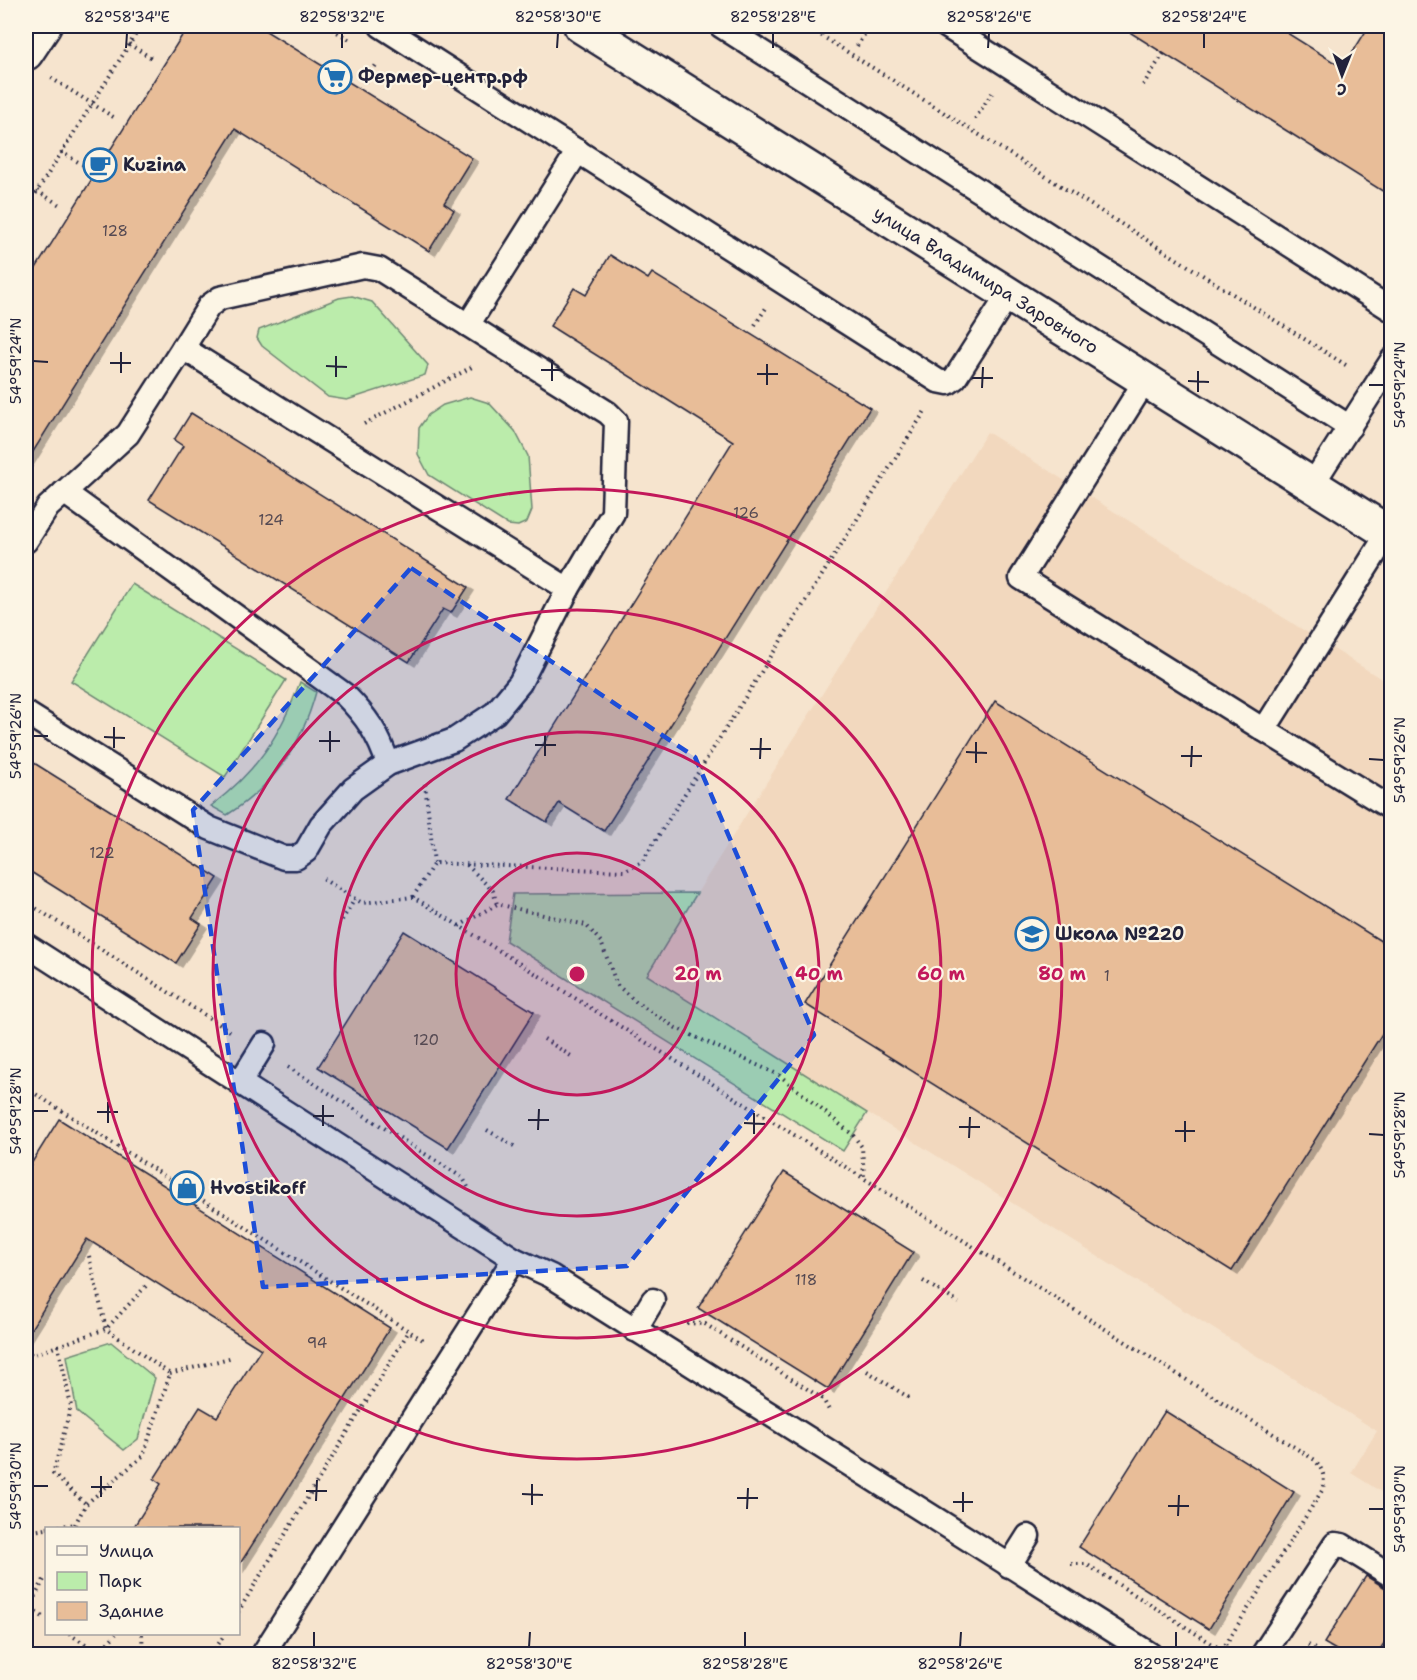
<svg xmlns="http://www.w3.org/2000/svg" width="1417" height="1680" viewBox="0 0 1417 1680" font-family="'Shantell Sans',sans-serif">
<defs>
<filter id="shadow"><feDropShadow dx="6" dy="4" stdDeviation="0" flood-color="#0004"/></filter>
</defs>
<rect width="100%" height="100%" fill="#f6e4ce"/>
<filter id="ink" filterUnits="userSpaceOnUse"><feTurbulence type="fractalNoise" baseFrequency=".0167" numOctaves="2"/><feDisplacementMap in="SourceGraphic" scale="12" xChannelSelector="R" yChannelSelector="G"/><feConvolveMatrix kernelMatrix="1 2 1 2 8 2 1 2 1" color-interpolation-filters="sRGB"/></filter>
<g filter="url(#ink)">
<!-- built -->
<path fill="#f2d8be" d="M987 432 1391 685V1498L1351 1473 1377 1431 646 974Z"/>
<!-- green -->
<g fill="#bbecab" stroke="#6e8773" stroke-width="1.5">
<path d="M352 296 372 302 428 365 425 375 347 400 328 397 262 346 257 338 259 330 339 298Z"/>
<path d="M470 397 489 403 515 431 528 456 532 510 527 522 518 526 508 525 429 475 418 454 419 428 428 415 443 405Z"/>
<path d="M132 584 286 680 225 777 71 681Z"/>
<path d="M300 682 316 692C301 747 274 785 227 815L211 806C257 771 280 736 300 682Z"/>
<path d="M697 893 647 975 867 1113 843 1151 506 941 513 894Z"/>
<path d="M111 1342 155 1378 138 1439 124 1450 77 1412 67 1356Z"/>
</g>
<!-- building -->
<g fill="#e8bd98" stroke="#22223b" stroke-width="1.5" filter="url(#shadow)">
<path d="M188 26H258L472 158 444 203 454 210 429 251 235 129 26 463V284Z"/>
<path d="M1120 26H1276L1343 68 1369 26H1392V197Z"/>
<path d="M610 255 648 279 652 273 870 408 604 831 559 803 547 822 509 799 733 441 550 326 574 288 586 295Z"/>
<path d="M191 413 468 587 451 613 443 609 409 662 149 500 183 446 174 440Z"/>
<path d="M995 701 1392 948V1018L1232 1271 805 1004Z"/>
<path d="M26 758 218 878 192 918 201 924 176 963 26 869Z"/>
<path d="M404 931 534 1012 448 1148 318 1067Z"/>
<path d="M59 1119 390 1328 238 1567V1528H133L161 1484 154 1479 200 1407 217 1417 261 1349 87 1239 26 1337V1172Z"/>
<path d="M784 1172 913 1252 828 1389 698 1308Z"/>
<path d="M1165 1411 1294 1492 1209 1629 1079 1547Z"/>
<path d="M1366 1576 1392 1592V1631L1377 1654H1343L1324 1643Z"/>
</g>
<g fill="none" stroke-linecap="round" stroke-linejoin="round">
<!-- service casing -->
<g stroke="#22223b" stroke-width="27">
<g id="service">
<path d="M381 26 938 381 948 383 955 378 1008 295"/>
<path d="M721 26 1350 427"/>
<path d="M946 26 1392 310"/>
<path d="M468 325 578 151"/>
<path d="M183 348 209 306 220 298 363 266 379 269 608 413 616 421 613 513 568 589"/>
<path d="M1145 381 1021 578 1264 730 1388 533"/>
<path d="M1312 485 1392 360"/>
<path d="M64 492 345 695C366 716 379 735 388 764"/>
<path d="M26 541 48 507 128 434 183 348 568 589 520 683 495 713 454 740 388 764 353 789 321 825 306 851 296 858H284L209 828 26 713"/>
<path d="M1264 730 1392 809"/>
<path d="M26 945 514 1259 551 1276 1150 1654"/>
<path d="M241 1081 264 1044"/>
<path d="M635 1330 653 1300"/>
<path d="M1009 1566 1028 1536"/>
<path d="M263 1654 514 1259"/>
<path d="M1263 1654 1335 1544 1342 1545 1392 1576"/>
</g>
</g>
<!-- minor casing -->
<g stroke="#22223b" stroke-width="38">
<g id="minor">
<path d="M581 26 1392 535"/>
<path d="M26 53 44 26"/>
</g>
</g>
<!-- path -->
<g stroke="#22223b" stroke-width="4" stroke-dasharray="1.5 4.5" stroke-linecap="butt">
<path d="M327 26 352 41"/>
<path d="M806 26 1349 367"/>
<path d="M129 44 153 59"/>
<path d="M857 46 870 26"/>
<path d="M51 78 115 118"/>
<path d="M365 82 378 62"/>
<path d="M1143 85 1164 53"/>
<path d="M975 119 992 93"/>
<path d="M61 152 85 166"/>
<path d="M37 191 60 205"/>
<path d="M26 209 141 26"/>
<path d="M26 242 33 247"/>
<path d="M755 325 766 308"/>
<path d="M364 424 474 366"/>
<path d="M425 784 434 863"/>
<path d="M467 865 493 891 497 904"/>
<path d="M323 879 362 903 413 897 1315 1460C1323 1470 1325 1476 1323 1489L1222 1650"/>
<path d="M413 897 434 863 624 871 642 862 925 411"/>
<path d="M26 902 233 1033"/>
<path d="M342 920 355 899"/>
<path d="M459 926 497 904 586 925 601 942 617 985 637 1003 676 1028 779 1075 853 1135 862 1147 864 1177"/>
<path d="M544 1039 571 1056"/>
<path d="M288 1067 463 1178 469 1189"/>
<path d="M26 1088 426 1342"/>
<path d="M487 1130 514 1146"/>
<path d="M89 1256 106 1329 146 1286"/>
<path d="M923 1281 959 1303"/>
<path d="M687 1323 705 1324 823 1399 830 1412"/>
<path d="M58 1345 71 1406 53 1474 86 1504"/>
<path d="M26 1349 32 1355 106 1329 170 1374 143 1456 86 1504 73 1528"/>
<path d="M867 1371 911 1399"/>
<path d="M170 1374 233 1357"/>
<path d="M47 1528 75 1524"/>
<path d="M26 1532 46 1529"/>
<path d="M1071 1564H1086L1222 1650 1233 1651"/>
<path d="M26 1587 35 1597"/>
<path d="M26 1606 46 1619"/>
<path d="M238 1612 409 1331"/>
<path d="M26 1613 46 1576"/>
<path d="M69 1634 102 1654"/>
<path d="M142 1634 143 1654"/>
<path d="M1308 1645 1323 1654"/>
<path d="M99 1652 116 1634"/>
<path d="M212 1654 225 1634"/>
</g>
<!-- service -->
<use href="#service" stroke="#fcf5e5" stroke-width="22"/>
<!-- minor -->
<use href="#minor" stroke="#fcf5e5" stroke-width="33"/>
</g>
</g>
<!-- marked area -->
<path fill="#1d4ed8" fill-opacity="0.2" stroke="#1d4ed8" stroke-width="4.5" stroke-dasharray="12 8" stroke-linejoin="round" d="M411 568 695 757 814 1035 627 1266 263 1287 193 810Z"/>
<!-- ticks -->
<path fill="none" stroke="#22223b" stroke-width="2" d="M126 48 127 33M342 48V33M557 48 558 33M773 48V33M988 48 989 33M1204 48V33M33 361 48 362M110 363H131M326 366 347 367M541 370H562M121 373V352M757 374H778M336 377V356M972 378H993M552 381V360M1188 381 1209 382M767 385V364M1369 385H1384M982 388 983 367M1198 392V371M33 736H48M104 737 125 738M319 741H340M535 745H556M114 748V727M750 749H771M330 752V731M966 752 987 753M545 756V735M1181 756H1202M760 759 761 738M1369 759 1384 760M976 763V742M1191 767 1192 746M33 1111H48M97 1112H118M313 1116H334M528 1120H549M108 1123V1102M744 1123 765 1124M323 1126V1105M959 1127H980M538 1130 539 1109M1175 1131H1195M754 1134V1113M1369 1134 1384 1135M969 1138 970 1117M1185 1142V1121M33 1486H48M91 1487H112M306 1491H327M522 1494 543 1495M101 1497V1476M737 1498H758M316 1501 317 1480M953 1502H973M532 1505V1484M1168 1506H1189M747 1509 748 1488M1369 1509H1384M963 1512V1492M1178 1516 1179 1495M314 1647V1632M529 1647 530 1632M745 1647V1632M960 1647 961 1632M1176 1647V1632"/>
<!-- distance rings -->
<circle cx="577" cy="974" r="121" fill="#c2185b" fill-opacity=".12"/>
<g fill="none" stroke="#c2185b" stroke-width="3">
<circle cx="577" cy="974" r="121"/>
<circle cx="577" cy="974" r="242"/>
<circle cx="577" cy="974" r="364"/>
<circle cx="577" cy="974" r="485"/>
</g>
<!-- icons -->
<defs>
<g id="supermarket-ring" transform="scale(1.725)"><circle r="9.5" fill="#fcf5e5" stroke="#1f6fb2" stroke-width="1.5"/><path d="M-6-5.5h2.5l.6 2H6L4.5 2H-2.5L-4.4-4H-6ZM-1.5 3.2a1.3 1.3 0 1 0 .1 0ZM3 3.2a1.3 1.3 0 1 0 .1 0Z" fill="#1f6fb2"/></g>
<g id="cafe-ring" transform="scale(1.725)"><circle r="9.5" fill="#fcf5e5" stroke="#1f6fb2" stroke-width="1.5"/><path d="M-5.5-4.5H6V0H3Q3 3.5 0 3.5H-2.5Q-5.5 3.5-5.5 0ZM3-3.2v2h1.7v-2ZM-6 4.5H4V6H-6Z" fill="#1f6fb2"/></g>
<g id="school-ring" transform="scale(1.725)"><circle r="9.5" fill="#fcf5e5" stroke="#1f6fb2" stroke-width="1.5"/><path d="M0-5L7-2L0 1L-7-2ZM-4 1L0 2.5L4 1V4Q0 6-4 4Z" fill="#1f6fb2"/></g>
<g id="shop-ring" transform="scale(1.725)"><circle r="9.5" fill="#fcf5e5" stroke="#1f6fb2" stroke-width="1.5"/><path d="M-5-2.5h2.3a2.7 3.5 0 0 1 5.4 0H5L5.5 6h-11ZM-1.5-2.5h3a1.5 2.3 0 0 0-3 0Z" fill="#1f6fb2"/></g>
</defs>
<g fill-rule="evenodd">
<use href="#supermarket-ring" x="335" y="77"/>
<use href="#cafe-ring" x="100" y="165"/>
<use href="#school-ring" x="1032" y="934"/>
<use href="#shop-ring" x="187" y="1188"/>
</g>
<g text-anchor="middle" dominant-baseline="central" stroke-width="4.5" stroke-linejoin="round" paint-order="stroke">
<!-- number labels -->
<g font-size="15" fill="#544952">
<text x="115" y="231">128</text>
<text x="746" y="513">126</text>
<text x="271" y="520">124</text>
<text x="102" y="853">122</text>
<text x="1107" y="976">1</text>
<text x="426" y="1040">120</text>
<text x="806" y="1280">118</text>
<text x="317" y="1343">94</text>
</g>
<!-- poi labels -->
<g font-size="18" font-weight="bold" fill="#22223b" stroke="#fcf5e5" text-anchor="start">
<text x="358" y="77">Фермер-центр.рф</text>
<text x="123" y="165">Kuzina</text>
<text x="1055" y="934">Школа №220</text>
<text x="210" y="1188">Hvostikoff</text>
</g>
<!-- street labels -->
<g font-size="18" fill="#22223b" stroke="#fcf5e5">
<text transform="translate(986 280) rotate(32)">улица Владимира Заровного</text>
</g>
</g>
<circle cx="577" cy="974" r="9" fill="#c2185b" stroke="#fcf5e5" stroke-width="3"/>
<g font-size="18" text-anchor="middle" font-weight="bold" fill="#c2185b" stroke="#fcf5e5" stroke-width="4.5" stroke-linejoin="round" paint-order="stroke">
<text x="698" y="980">20 m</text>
<text x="819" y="980">40 m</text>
<text x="941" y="980">60 m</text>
<text x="1062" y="980">80 m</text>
</g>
<!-- margin -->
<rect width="1417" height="1680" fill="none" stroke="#fcf5e5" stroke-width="66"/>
<!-- legend -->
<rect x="45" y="1527" width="195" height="108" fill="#fcf5e5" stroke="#a5a1a1" stroke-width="1.5"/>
<rect x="57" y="1546" width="30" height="9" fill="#fcf5e5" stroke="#a5a1a1" stroke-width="1.5"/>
<text x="99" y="1557" font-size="18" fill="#22223b">Улица</text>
<rect x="57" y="1572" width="30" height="18" fill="#bbecab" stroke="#a5a1a1" stroke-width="1.5"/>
<text x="99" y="1587" font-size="18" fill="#22223b">Парк</text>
<rect x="57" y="1602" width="30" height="18" fill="#e8bd98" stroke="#a5a1a1" stroke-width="1.5"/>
<text x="99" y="1617" font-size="18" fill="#22223b">Здание</text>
<!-- north arrow -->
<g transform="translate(1342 75) rotate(181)" stroke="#fcf5e5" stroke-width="4.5" paint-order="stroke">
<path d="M0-4.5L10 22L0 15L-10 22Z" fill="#22223b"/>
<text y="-9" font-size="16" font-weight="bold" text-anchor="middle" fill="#22223b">С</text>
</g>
<rect x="33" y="33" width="1351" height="1614" fill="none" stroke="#22223b" stroke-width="2"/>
<g font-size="15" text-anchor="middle" fill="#22223b">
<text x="127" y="22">82°58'34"E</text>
<text x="342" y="22">82°58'32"E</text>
<text x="558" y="22">82°58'30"E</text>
<text x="773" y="22">82°58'28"E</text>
<text x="989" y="22">82°58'26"E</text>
<text x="1204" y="22">82°58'24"E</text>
<text transform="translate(16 361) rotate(-90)" y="5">54°59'24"N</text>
<text transform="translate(1400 385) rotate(-90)" y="5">54°59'24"N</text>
<text transform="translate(16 736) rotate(-90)" y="5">54°59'26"N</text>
<text transform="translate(1400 760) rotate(-90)" y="5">54°59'26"N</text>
<text transform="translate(16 1111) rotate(-90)" y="5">54°59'28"N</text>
<text transform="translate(1400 1135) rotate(-90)" y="5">54°59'28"N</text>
<text transform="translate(16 1486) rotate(-90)" y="5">54°59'30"N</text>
<text transform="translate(1400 1509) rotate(-90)" y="5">54°59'30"N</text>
<text x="314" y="1669">82°58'32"E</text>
<text x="529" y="1669">82°58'30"E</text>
<text x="745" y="1669">82°58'28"E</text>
<text x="960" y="1669">82°58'26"E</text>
<text x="1176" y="1669">82°58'24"E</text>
</g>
</svg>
